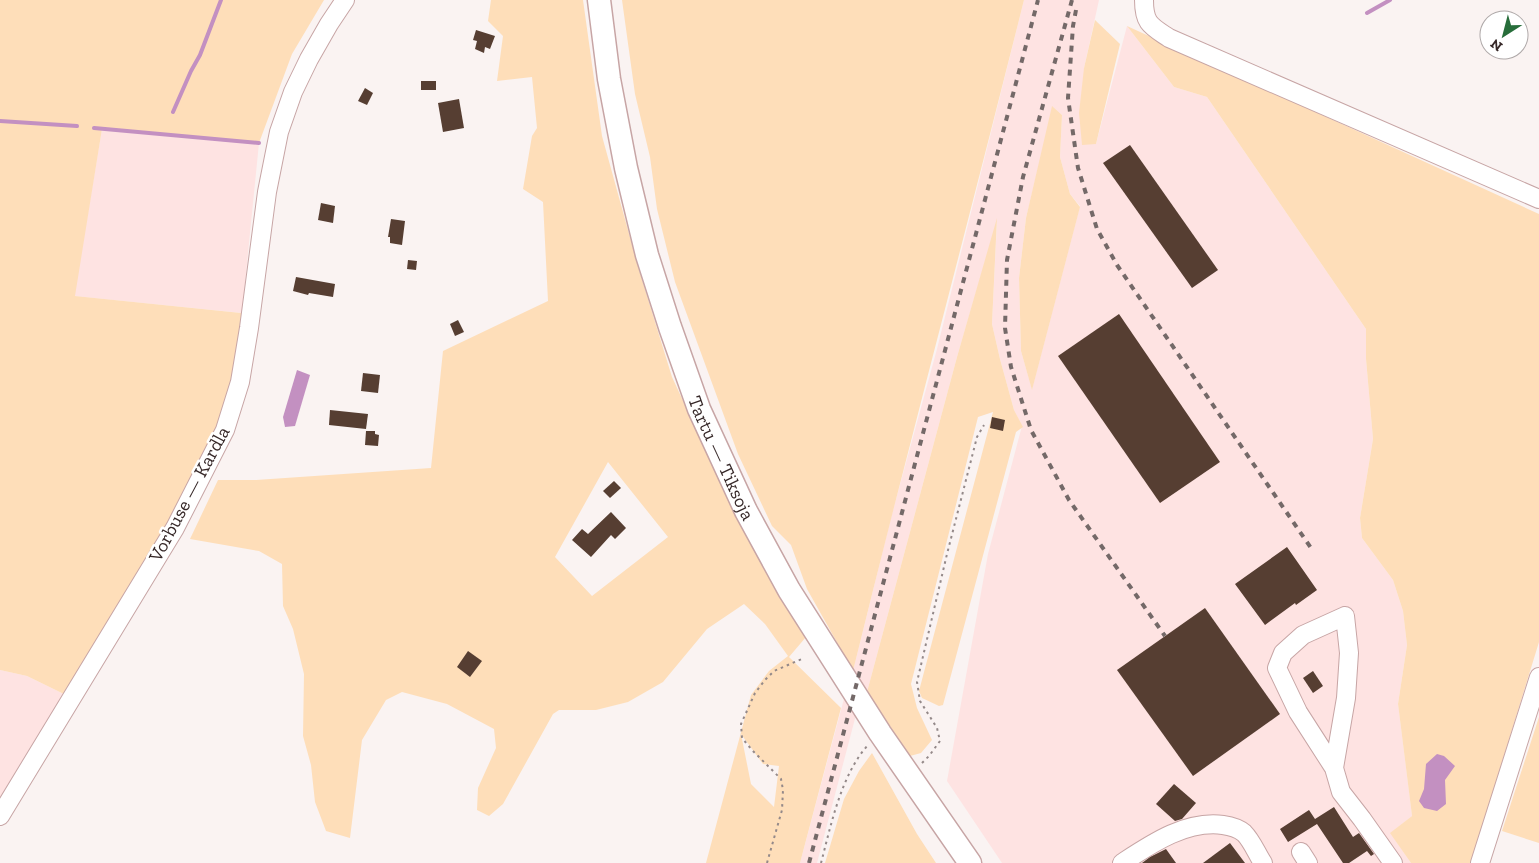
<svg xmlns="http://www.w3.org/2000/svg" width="1539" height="863" viewBox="0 0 1539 863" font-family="'Zilla Slab',serif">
<rect width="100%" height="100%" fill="#faf3f2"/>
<!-- built -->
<g fill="#fee3e2" fill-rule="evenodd">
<path d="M1024 0H1099L1084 68 1096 144 1127 26 1174 87 1207 97 1366 329V359L1373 439 1360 518 1362 538 1393 580 1403 611 1407 645 1398 704 1412 816 1391 833 1411 863H1002L947 781 988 554 1022 426 1014 410 1000 359 992 324 997 221 957 357 867 692 853 671 892 514 937 349ZM1053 107 1062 115 1060 157 1070 194 1080 206 1032 389 1021 351 1019 278 1026 218Z"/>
<path d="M102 129 259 143 242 313 74 296Z"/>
<path d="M0 670 27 676 72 698 0 816Z"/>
<path d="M845 695 857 711 817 863H800Z"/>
</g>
<!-- green -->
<g fill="#fedeb9" fill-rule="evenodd">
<path d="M0 0H324L292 54 259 143 102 129 75 296 251 314 225 430 72 698 27 676 0 670Z"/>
<path d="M491 0H583L602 136 639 270 672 377 736 515 806 637 789 657 841 708 800 863H706L751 695 769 671 788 656 765 624 744 604 707 629 663 682 628 702 596 710H559L553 714 503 804 489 816 477 810 478 788 496 748 494 729 447 704 402 692 386 700 362 740 350 838 326 831 315 802 311 765 303 736 304 674 293 629 283 606 282 564 259 551 190 539 218 480H256L431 468 443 351 548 301 543 202 523 189 532 136 537 128 532 77 497 81 503 36 488 21ZM608 462 668 537 592 596 555 557ZM741 734 763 764 779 766 774 807 751 784Z"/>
<path d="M622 0H1024C968 224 908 447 853 671L807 589 791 545 772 526 738 454 675 282 657 209 650 157 635 94Z"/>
<path d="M1095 20 1120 44 1096 144 1082 145 1079 113 1084 68Z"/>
<path d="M1127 26 1539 214V642L1471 863H1411L1390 833 1412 816 1398 704 1407 645 1403 611 1393 580 1362 538 1360 518 1373 439 1366 359V329L1207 97 1174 87Z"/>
<path d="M1052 106 1062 115 1060 157 1070 194 1080 207 1032 390 1021 351 1019 278 1026 218Z"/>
<path d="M997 218 992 324 1000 359 1014 410 1023 427 1016 432 943 705 939 706 922 698 919 691 993 412 978 417 911 684 917 708 932 740 921 753 910 756 867 692 957 357Z"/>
<path d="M1539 717V843L1502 831Z"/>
<path d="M872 753 917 834 936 863H825L844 799 859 771Z"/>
</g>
<!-- water -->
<g fill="#c390c1">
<path d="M297 370 310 375 295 426 285 427 283 417Z"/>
<path d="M1437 754 1444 756 1455 766 1445 780 1446 804 1437 811 1424 808 1419 801 1424 789 1426 764Z"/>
</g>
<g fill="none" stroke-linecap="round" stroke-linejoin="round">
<!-- stream -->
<g stroke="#c390c1" stroke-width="4">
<path d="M1367 13 1390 0"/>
<path d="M173 112 191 71 200 55 221 0"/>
<path d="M0 121 77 126"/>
<path d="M94 128 259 143"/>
</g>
</g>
<!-- building -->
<g fill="#563e32">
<path d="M476 30 495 36 490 49 485 47 484 53 475 49 477 41 473 40Z"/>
<rect x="421" y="81" width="15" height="9"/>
<path d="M365 88 373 93 367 105 358 101Z"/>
<path d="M459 99 464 128 443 132 438 103Z"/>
<path d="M1130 145 1218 270 1192 288 1103 163Z"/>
<path d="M321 203 335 206 333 223 318 220Z"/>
<path d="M391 219 405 221 402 245 390 243V237H388Z"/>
<path d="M408 260 417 261 416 270 407 269Z"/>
<path d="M296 277 335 284 333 297 309 293 308 295 293 291Z"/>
<path d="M1119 314 1220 462 1160 503 1058 356Z"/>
<path d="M458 320 464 332 455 336 450 324Z"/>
<path d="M363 373 380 375 378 393 361 391Z"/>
<path d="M330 410 368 414 366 429 329 425Z"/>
<path d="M992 417 1005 420 1003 431 990 428Z"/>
<path d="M366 431H375V434L379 435 378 446 365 445Z"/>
<path d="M614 481 621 488 610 498 603 491Z"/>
<path d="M611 512 626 528 615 539 611 535 591 557 572 540 582 529 588 534Z"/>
<path d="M1287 547 1317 590 1296 605 1295 603 1265 625 1235 584Z"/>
<path d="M1205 608 1280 714 1193 776 1117 670Z"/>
<path d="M468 651 482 661 470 677 457 667Z"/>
<path d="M1313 671 1323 686 1313 693 1303 678Z"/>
<path d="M1174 784 1196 803 1182 819 1175 821 1156 804Z"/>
<path d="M1334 807 1353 837 1359 833 1374 854 1371 856 1367 851 1349 863H1343L1317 824 1288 842 1280 829 1309 810 1315 819Z"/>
<path d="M1230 843 1245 863H1203Z"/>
<path d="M1166 849 1176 863H1142L1150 857Z"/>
</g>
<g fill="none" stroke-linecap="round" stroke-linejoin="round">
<!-- minor casing -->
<g stroke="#c7a5a5" stroke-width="20">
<g id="minor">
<path d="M1144 0C1144 24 1151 26 1169 38L1539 199"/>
<path d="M1334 768 1346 698 1349 653 1345 616 1303 635 1283 653 1277 668 1298 712 1334 768 1341 792 1362 819 1393 863"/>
<path d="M0 816 175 528 225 430 240 382 249 328 267 192 279 132 293 92 309 59 329 24 345 0"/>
<path d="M1301 852 1308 863"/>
<path d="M1122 863C1151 844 1186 820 1223 825 1230 826 1238 828 1244 833 1252 841 1257 854 1263 863"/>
<path d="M1480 863 1539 677"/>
</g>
</g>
<!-- major casing -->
<g stroke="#c7a5a5" stroke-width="25">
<g id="major">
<path id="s1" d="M599 0 609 79 626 168 647 255 670 327 699 409 746 511 789 590 880 733 970 863"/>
</g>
</g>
<!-- path -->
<g stroke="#948989" stroke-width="2" stroke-dasharray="2.5 4" stroke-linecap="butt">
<path d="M922 763 929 756 940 741 937 728 920 701 917 682 947 554 977 437 984 425"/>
<path d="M767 863 782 810 783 790 781 779 752 750 742 738 741 724 755 693 765 680 774 671 804 658"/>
<path d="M821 863C831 825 841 775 868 745"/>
</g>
<!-- minor -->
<use href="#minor" stroke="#fff" stroke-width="18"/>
<!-- major -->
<use href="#major" stroke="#fff" stroke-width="22"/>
<!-- rail -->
<g stroke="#746968" stroke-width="4" stroke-dasharray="6 6" stroke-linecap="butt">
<path d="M1072 0 1023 177 1007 260 1005 328 1011 367 1031 430 1069 500 1165 636"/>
<path d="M1076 10 1073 26 1068 98 1078 168 1097 229 1117 265 1311 548"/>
<path d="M809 863 1038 0"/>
</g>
</g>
<g text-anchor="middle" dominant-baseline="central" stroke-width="5" stroke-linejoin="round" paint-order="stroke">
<!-- street labels -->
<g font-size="19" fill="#362828" stroke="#fff">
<text stroke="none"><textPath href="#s1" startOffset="476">Tartu — Tiksoja</textPath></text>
<text transform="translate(189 494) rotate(-62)">Vorbuse — Kardla</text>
</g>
</g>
<!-- north arrow -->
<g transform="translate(1504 35) rotate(216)"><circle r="24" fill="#ffffff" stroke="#afa9a9"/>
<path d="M0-4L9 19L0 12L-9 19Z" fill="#276d3a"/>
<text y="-8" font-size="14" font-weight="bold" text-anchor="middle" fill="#362828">N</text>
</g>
</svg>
